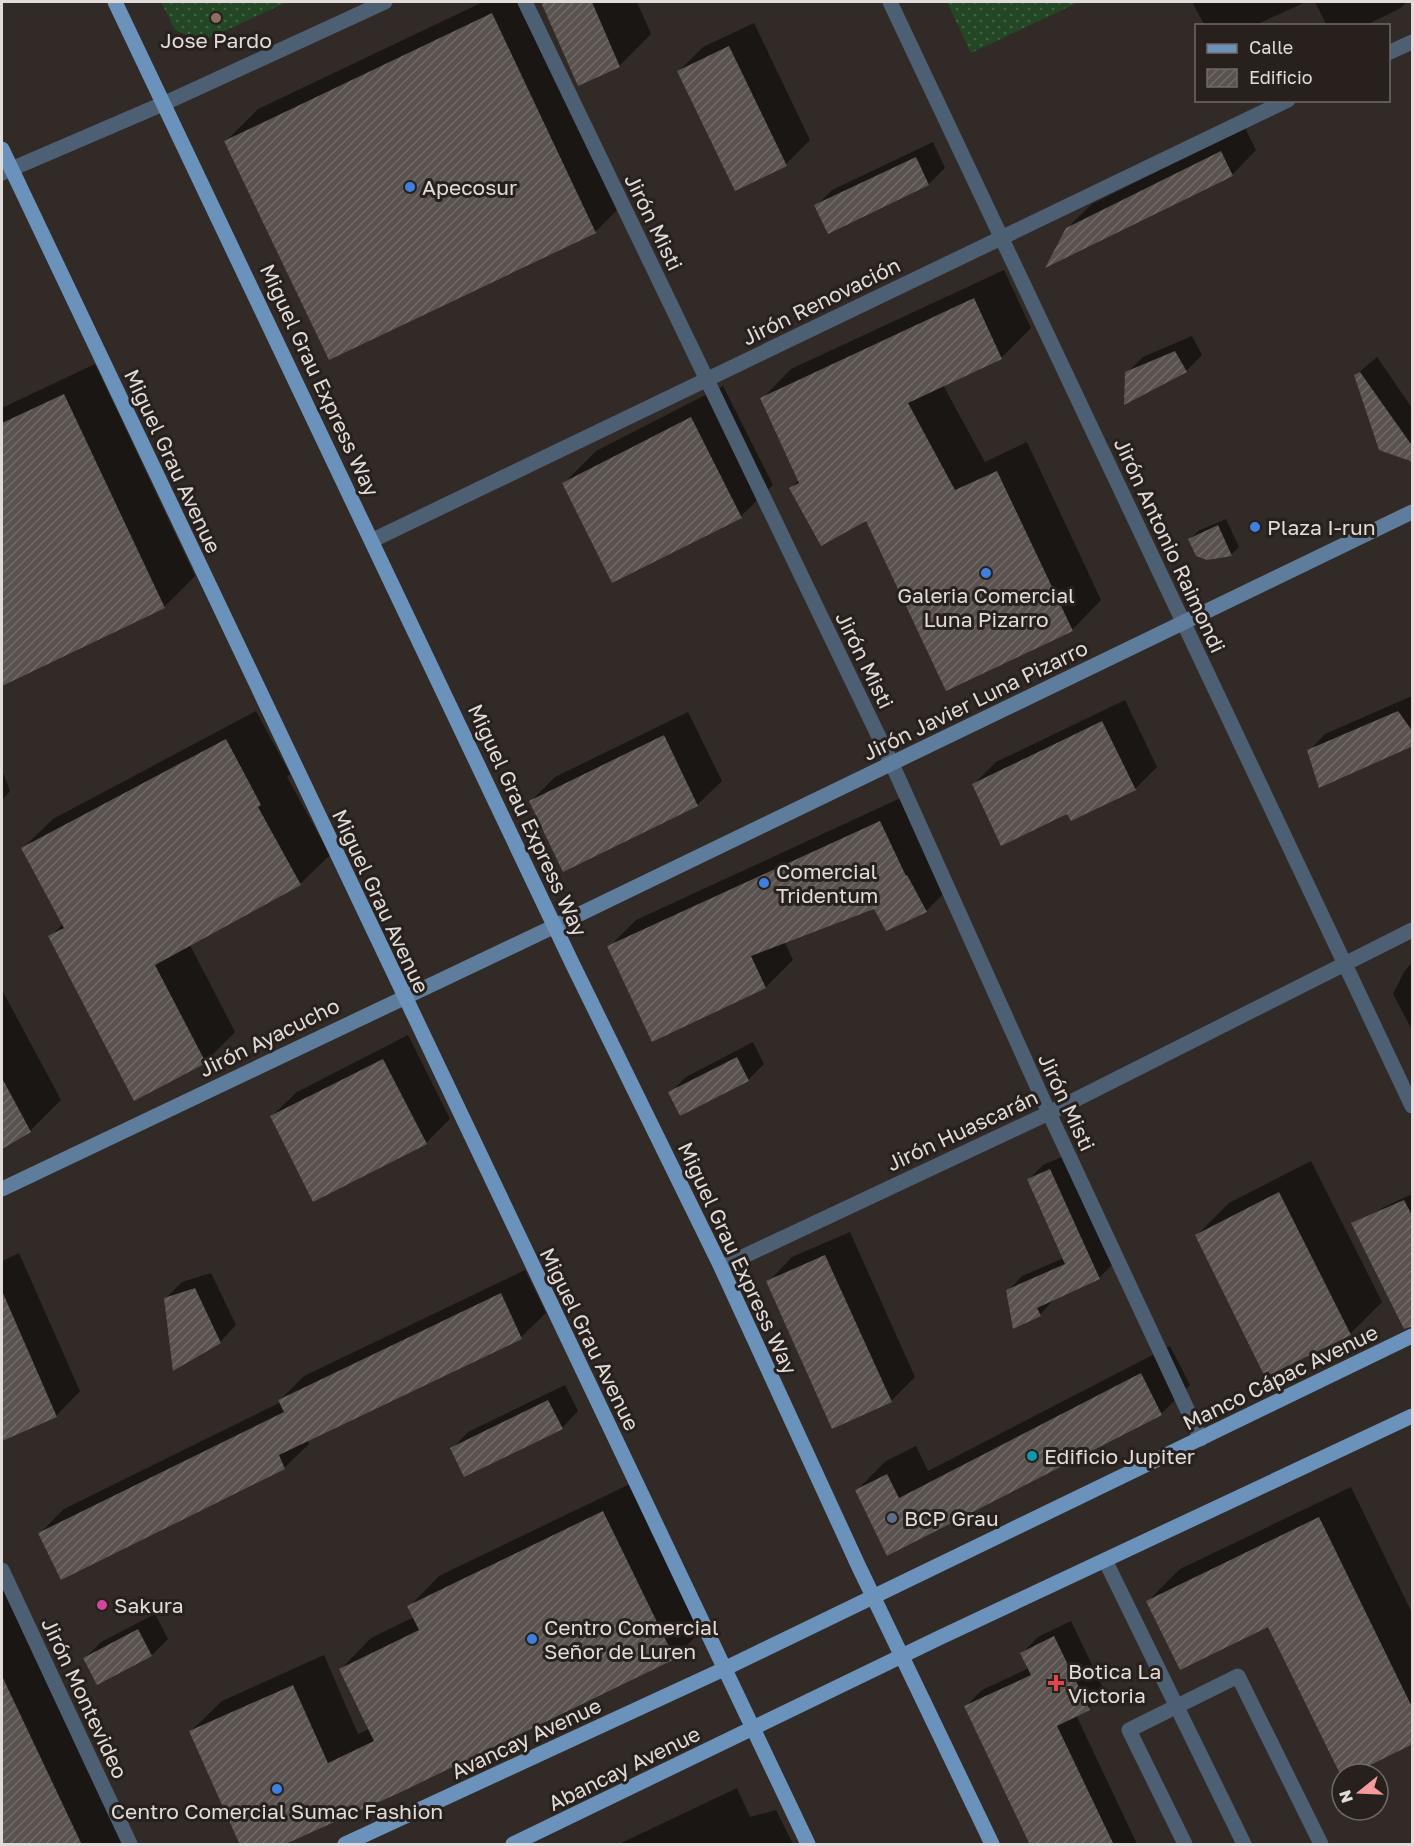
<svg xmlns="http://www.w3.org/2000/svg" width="1414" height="1846" viewBox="0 0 1414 1846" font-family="'Golos Text',sans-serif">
<defs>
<pattern id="grass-dots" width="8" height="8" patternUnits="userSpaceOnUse" patternTransform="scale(1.5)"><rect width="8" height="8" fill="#234724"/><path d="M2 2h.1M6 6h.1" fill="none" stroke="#436143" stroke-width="1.8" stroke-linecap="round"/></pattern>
<pattern id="building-hatch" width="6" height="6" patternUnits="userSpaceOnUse" patternTransform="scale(1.5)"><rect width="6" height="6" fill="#5a524e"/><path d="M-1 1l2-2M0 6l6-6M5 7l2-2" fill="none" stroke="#716a67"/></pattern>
</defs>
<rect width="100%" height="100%" fill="#312a26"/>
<!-- grass -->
<g fill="url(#grass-dots)">
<path d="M161 2H287L201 42 175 30Z"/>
<path d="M947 2H1079L971 53Z"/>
</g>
<!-- shadow -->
<g fill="#0007">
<path d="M483 2H533L627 200 595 232 226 141 258 109Z"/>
<path d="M543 2H637L651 34 619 66 578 84Z"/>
<path d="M1192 2H1306L1253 26H1205Z"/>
<path d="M1315 2H1407L1399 9 1364 26H1327Z"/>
<path d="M754 23 810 140 786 164 679 71 703 47Z"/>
<path d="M1245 128 1256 150 1232 175 1067 228 1092 204Z"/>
<path d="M933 142 945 168 929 184 829 232 816 206 832 190Z"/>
<path d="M1004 270 1031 328 1001 358 943 385 985 462 1027 442 1101 600 1072 630 867 519 791 488 799 480 762 399 791 369Z"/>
<path d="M1192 336 1202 355 1186 371 1127 373 1143 357Z"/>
<path d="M1377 357 1412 408V460L1356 375Z"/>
<path d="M95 364 195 576 164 607 2 684V408Z"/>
<path d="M723 386 773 485 741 516 613 581 564 483 596 451Z"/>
<path d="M1226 519 1239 547 1231 555 1190 539 1198 531Z"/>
<path d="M1412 696V745L1309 751 1325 734Z"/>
<path d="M1125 700 1157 767 1135 789 1068 812 974 784 996 762Z"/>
<path d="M256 711 290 774 287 777 330 855 300 884 190 945 235 1032 205 1062 50 937 63 924 23 848 53 819Z"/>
<path d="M688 712 722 781 697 805 531 801 555 777Z"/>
<path d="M2 770 10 791 2 800Z"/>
<path d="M907 795 953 884 926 911 875 907 784 941 793 960 766 987 609 947 636 920Z"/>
<path d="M1412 963V1030L1393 994 1404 972Z"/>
<path d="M2 990 61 1100 30 1131 2 1147Z"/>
<path d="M408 1035 450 1119 426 1143 272 1116 297 1092Z"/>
<path d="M753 1042 764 1064 748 1080 670 1093 686 1077Z"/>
<path d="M1064 1156 1113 1264 1099 1278 1054 1299 1040 1315 1008 1291 1022 1276 1064 1258 1028 1180 1043 1165Z"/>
<path d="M1311 1161 1382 1302 1350 1334 1197 1235 1229 1203Z"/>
<path d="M1412 1194V1307L1358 1233 1382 1208Z"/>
<path d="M850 1232 915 1377 891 1401 768 1282 792 1257Z"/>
<path d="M19 1253 80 1391 56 1416 2 1439V1261Z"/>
<path d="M525 1270 546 1313 521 1337 307 1440 309 1444 284 1468 40 1533 64 1509 281 1402 280 1400 304 1376Z"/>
<path d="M211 1273 236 1325 220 1342 165 1299 182 1282Z"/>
<path d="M1170 1346 1190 1385 1161 1414 888 1554 857 1490 886 1461 916 1446 928 1471Z"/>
<path d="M565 1385 578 1411 562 1428 452 1449 468 1432Z"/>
<path d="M634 1482 705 1627 674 1658 398 1792 191 1731 222 1701 324 1655 358 1734 369 1729 341 1669 371 1638 414 1617 409 1607 439 1576Z"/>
<path d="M1351 1487 1412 1613V1743L1349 1774 1342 1775 1269 1625 1148 1601 1180 1569Z"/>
<path d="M2 1578 128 1844H2Z"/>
<path d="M155 1614 168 1639 152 1655 97 1683 85 1658 101 1642Z"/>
<path d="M1071 1621 1105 1692 1089 1708 1076 1715 1137 1844H1027L1030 1841 966 1706 982 1690 1029 1668 1022 1653 1038 1637Z"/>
<path d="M737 1788 750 1817 776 1810 793 1844H619Z"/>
</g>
<!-- building -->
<g fill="url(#building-hatch)">
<path d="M541 2H592L620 67 578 86Z"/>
<path d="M492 13 596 233 329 360 224 141Z"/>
<path d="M729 46 787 166 735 191 677 71Z"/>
<path d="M1221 151 1233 176 1045 268 1066 228Z"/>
<path d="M916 157 929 185 828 234 814 205Z"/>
<path d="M974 298 1002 359 908 403 955 490 997 471 1073 631 946 691 866 521 821 546 789 488 799 483 760 398Z"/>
<path d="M1175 351 1187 372 1124 405 1125 372Z"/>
<path d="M1360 372 1413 447V462L1379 450 1354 375Z"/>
<path d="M64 394 165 608 2 686V423Z"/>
<path d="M691 417 742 518 612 583 562 483Z"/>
<path d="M1218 525 1232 556 1207 560 1196 556 1188 539Z"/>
<path d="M1398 711 1413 732V746L1319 788 1307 750Z"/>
<path d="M1102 721 1136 790 1071 821 1067 814 1001 846 972 784Z"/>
<path d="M664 735 698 806 563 872 529 801Z"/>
<path d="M226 739 261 805 258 807 301 885 155 965 206 1063 134 1101 48 936 64 928 21 848Z"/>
<path d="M880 821 906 876 907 875 927 912 886 931 874 909 751 956 766 988 652 1042 607 946Z"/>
<path d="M737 1057 749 1081 680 1116 668 1092Z"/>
<path d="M383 1059 427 1144 313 1202 270 1116Z"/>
<path d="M2 1078 31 1132 2 1149Z"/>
<path d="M1050 1169 1100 1279 1037 1308 1041 1316 1013 1329 1006 1290 1065 1264 1027 1179Z"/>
<path d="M1279 1192 1351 1335 1265 1377 1195 1235Z"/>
<path d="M1404 1200 1413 1217V1326L1404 1329 1351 1223Z"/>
<path d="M825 1255 892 1402 832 1429 766 1281Z"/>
<path d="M195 1288 221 1343 173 1371 164 1298Z"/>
<path d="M2 1291 57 1417 2 1441Z"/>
<path d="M501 1293 522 1339 279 1455 285 1469 61 1580 38 1533 284 1412 278 1400Z"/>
<path d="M1141 1373 1162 1415 887 1556 855 1490 887 1474 899 1498Z"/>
<path d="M548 1400 563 1429 464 1477 450 1448Z"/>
<path d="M603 1511 675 1659 399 1793 283 1845H240L189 1731 293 1685 328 1763 374 1741 339 1669 419 1630 407 1606Z"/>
<path d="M1319 1517 1413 1709V1744L1352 1774H1342V1778L1268 1627 1180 1670 1146 1601Z"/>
<path d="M138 1629 152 1656 97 1685 83 1658Z"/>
<path d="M1054 1636 1090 1710 1057 1726 1114 1845H1030L964 1706 1031 1675 1020 1653Z"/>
<path d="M2 1676 82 1845H2Z"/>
</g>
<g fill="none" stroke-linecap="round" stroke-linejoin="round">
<!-- lane -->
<g stroke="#4d6073" stroke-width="15">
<path d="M1105 1560 1244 1844"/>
<path d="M1185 1844 1129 1730 1238 1676 1321 1844"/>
</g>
<!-- street -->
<g stroke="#4d6073" stroke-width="15">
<path d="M525 2 892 764 1049 1113 1201 1439"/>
<path d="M890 2 1412 1106"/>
<path d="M1388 53 1412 42"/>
<path d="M2 173 165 103 385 2"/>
<path d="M373 540C678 394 982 245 1288 100"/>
<path d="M721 1267 1049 1113 1412 930"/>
<path d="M2 1570 130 1844"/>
</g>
<!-- secondary -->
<path stroke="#5e7c9c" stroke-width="15" d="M2 1189 555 926 1412 512"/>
<!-- primary -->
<g stroke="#6b92bb" stroke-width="15">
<path d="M115 2 572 963 721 1267 858 1565 992 1844"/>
<path d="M2 149 808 1844"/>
<path d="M345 1844 724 1669 1412 1336"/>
<path d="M513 1844 941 1637 1412 1416"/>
</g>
</g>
<!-- markers -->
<circle fill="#8d6e63" stroke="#27201d" stroke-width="2" cx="216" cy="18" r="6"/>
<g fill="#3f7fe0" stroke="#27201d" stroke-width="2">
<circle cx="410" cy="187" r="6"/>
<circle cx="1255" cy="527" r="6"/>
<circle cx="986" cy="573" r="6"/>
<circle cx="764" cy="883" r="6"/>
<circle cx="532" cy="1639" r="6"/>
<circle cx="277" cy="1789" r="6"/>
</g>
<circle fill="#0f9aa8" stroke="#27201d" stroke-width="2" cx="1032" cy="1456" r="6"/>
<circle fill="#5c6f8a" stroke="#27201d" stroke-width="2" cx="892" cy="1518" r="6"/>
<circle fill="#d1479c" stroke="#27201d" stroke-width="2" cx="102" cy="1605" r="6"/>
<path fill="#e0444e" stroke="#27201d" stroke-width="2" d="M1053 1674h6v6h6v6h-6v6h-6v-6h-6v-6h6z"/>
<g text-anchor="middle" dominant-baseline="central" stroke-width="6" stroke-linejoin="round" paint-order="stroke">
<!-- poi labels -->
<g font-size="21" fill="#e1dcd9" stroke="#27201d" text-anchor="start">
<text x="216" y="40" text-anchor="middle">Jose Pardo</text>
<text x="422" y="187">Apecosur</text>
<text x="1267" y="527">Plaza I-run</text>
<text x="986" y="595" text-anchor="middle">Galeria Comercial<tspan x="986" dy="24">Luna Pizarro</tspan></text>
<text x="776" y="871">Comercial<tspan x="776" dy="24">Tridentum</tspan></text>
<text x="1044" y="1456">Edificio Jupiter</text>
<text x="904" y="1518">BCP Grau</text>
<text x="114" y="1605">Sakura</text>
<text x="544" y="1627">Centro Comercial<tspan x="544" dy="24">Señor de Luren</tspan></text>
<text x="1068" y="1671">Botica La<tspan x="1068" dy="24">Victoria</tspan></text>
<text x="277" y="1811" text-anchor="middle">Centro Comercial Sumac Fashion</text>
</g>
<!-- street labels -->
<g font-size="21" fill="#e1dcd9" stroke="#27201d">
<text transform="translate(654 222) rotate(64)">Jirón Misti</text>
<text transform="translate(821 301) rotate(-26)">Jirón Renovación</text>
<text transform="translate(320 380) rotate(65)">Miguel Grau Express Way</text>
<text transform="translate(173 461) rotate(65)">Miguel Grau Avenue</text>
<text transform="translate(1170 545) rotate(65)">Jirón Antonio Raimondi</text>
<text transform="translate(865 660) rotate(64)">Jirón Misti</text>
<text transform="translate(975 700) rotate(-26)">Jirón Javier Luna Pizarro</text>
<text transform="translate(528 820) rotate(65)">Miguel Grau Express Way</text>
<text transform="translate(381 901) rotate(65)">Miguel Grau Avenue</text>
<text transform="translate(269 1037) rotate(-26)">Jirón Ayacucho</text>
<text transform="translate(1067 1102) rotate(65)">Jirón Misti</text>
<text transform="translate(962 1130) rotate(-25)">Jirón Huascarán</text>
<text transform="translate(738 1258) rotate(65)">Miguel Grau Express Way</text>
<text transform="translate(590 1339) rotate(64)">Miguel Grau Avenue</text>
<text transform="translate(1280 1377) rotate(-26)">Manco Cápac Avenue</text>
<text transform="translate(85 1698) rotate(65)">Jirón Montevideo</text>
<text transform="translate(526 1738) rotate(-25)">Avancay Avenue</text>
<text transform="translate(624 1768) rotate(-26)">Abancay Avenue</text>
</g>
</g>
<!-- border -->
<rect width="1414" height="1846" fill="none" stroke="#e1dcd9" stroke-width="6"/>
<!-- legend -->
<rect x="1195" y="24" width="195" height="78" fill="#27201d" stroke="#716b68" stroke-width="1.5"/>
<rect x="1207" y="44" width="30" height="9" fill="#6b92bb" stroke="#716b68" stroke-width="1.5"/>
<text x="1249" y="54" font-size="18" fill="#e1dcd9">Calle</text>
<rect x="1207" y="69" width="30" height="18" fill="url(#building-hatch)" stroke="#716b68" stroke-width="1.5"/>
<text x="1249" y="84" font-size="18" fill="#e1dcd9">Edificio</text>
<!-- north arrow -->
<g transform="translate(1360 1792) rotate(252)"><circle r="28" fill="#27201d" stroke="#716b68" stroke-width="1.5"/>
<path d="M0-4.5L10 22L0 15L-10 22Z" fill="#f59b9b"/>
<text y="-9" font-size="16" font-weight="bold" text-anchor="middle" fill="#e1dcd9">N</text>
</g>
</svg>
